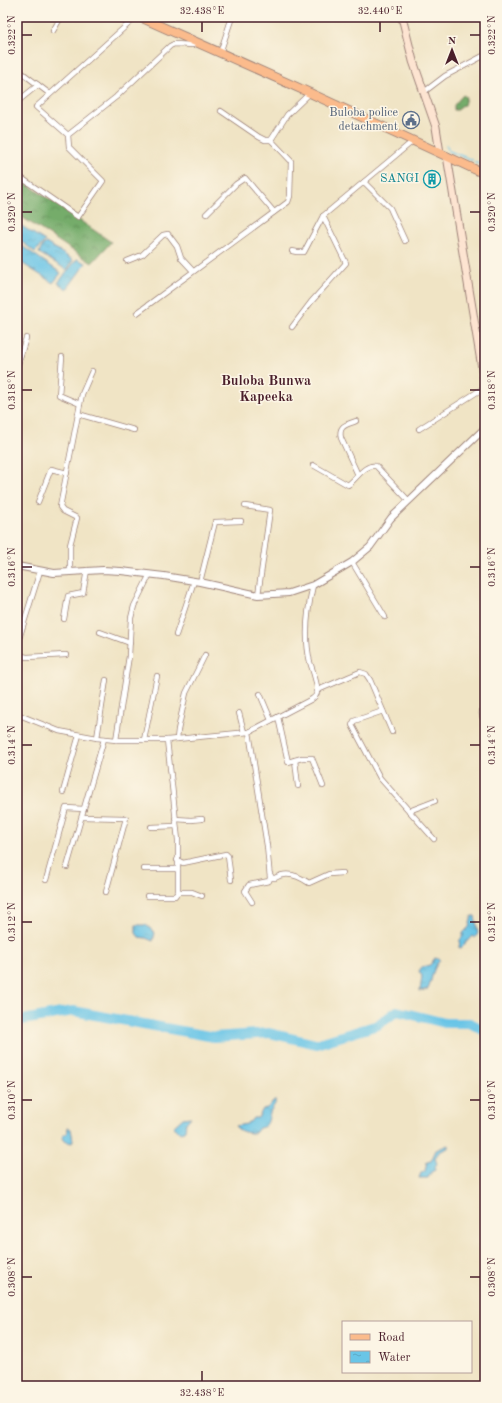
<svg xmlns="http://www.w3.org/2000/svg" width="502" height="1403" viewBox="0 0 502 1403" font-family="'Old Standard TT',serif">
<defs>
<pattern id="forest-crowns" width="20" height="18" patternUnits="userSpaceOnUse"><rect width="20" height="18" fill="#74ac6a"/><path d="M2 6a3 3 0 1 1 6 0M12 15a3 3 0 1 1 6 0" fill="none" stroke="#618b57"/></pattern>
<pattern id="water-ripples" width="26" height="14" patternUnits="userSpaceOnUse"><rect width="26" height="14" fill="#69c5e7"/><path d="M2 4q2-2 4 0t4 0M15 11q2-2 4 0t4 0" fill="none" stroke="#5da9c6"/></pattern>
</defs>
<rect width="100%" height="100%" fill="#fcf5e5"/>
<filter id="ink" filterUnits="userSpaceOnUse"><feTurbulence type="fractalNoise" baseFrequency=".025" numOctaves="2"/><feDisplacementMap in="SourceGraphic" scale="8" xChannelSelector="R" yChannelSelector="G"/><feConvolveMatrix kernelMatrix="1 2 1 2 8 2 1 2 1" color-interpolation-filters="sRGB"/></filter>
<filter id="wash" filterUnits="userSpaceOnUse"><feTurbulence type="fractalNoise" baseFrequency=".012" numOctaves="4" result="noise"/><feDisplacementMap in="SourceGraphic" scale="16" xChannelSelector="R" yChannelSelector="G"/><feGaussianBlur stdDeviation="0.9" result="paint"/><feColorMatrix in="noise" values="0 0 0 0 0 0 0 0 0 0 0 0 0 0 0 0 0 1.4 0 .05"/><feComposite in="paint" operator="in"/></filter>
<g filter="url(#wash)">
<rect width="100%" height="100%" fill="#f0e4c5"/>
<!-- forest -->
<g fill="url(#forest-crowns)" stroke="#5f664a">
<path d="M463 95 466 97 464 105 461 106 458 110H454V105Z"/>
<path d="M17 177 111 242 92 263 17 214Z"/>
</g>
<!-- water -->
<g fill="url(#water-ripples)" stroke="#5a7289">
<path d="M17 223 45 241 35 252 17 238Z"/>
<path d="M46 243 73 260 67 270 39 253 43 245Z"/>
<path d="M19 244 61 273 53 283 17 260V246Z"/>
<path d="M77 259 86 263 67 289 58 283Z"/>
<path d="M472 916H475L478 933 475 938 472 936 461 948H459L460 940 463 936V933L469 927Z"/>
<path d="M136 925H146L155 933 153 941 146 938 139 937 136 933Z"/>
<path d="M435 958 440 960C431 971 433 978 428 989L420 991 422 976 419 971 422 967 430 965Z"/>
<path d="M274 1101H276C275 1105 273 1107 271 1110 267 1118 271 1126 259 1128L255 1133C247 1133 240 1132 235 1126L247 1124 248 1122H250L253 1118H258L263 1109 267 1108Z"/>
<path d="M191 1117 186 1123 185 1130 181 1133 173 1127 183 1118Z"/>
<path d="M68 1127 71 1129 73 1140 72 1143 64 1141 62 1138 63 1135 67 1133Z"/>
<path d="M448 1145V1148L439 1152 435 1158 437 1164 435 1166V1170L431 1172 428 1178H419L421 1173 425 1171 427 1162 431 1161 436 1150Z"/>
</g>
<g fill="none" stroke-linecap="round" stroke-linejoin="round">
<!-- stream -->
<g stroke="#69c5e7" stroke-width="1.5">
<path d="M446 145 448 149"/>
<path d="M449 151 472 160"/>
<path d="M475 162 485 165"/>
</g>
<!-- river -->
<path stroke="#69c5e7" stroke-width="10" d="M17 1019 23 1020 73 1011 214 1037 269 1033 316 1044 378 1025 397 1011 445 1023H470L485 1031"/>
</g>
</g>
<g filter="url(#ink)">
<g fill="none" stroke-linecap="round" stroke-linejoin="round">
<!-- minor casing -->
<g stroke="#9d8278" stroke-width="6">
<g id="minor">
<path d="M485 20V21"/>
<path d="M53 31 61 17"/>
<path d="M220 53 232 17"/>
<path d="M17 69 50 94"/>
<path d="M424 92 445 76 485 55"/>
<path d="M17 102 38 85"/>
<path d="M221 111 259 137 265 140H271"/>
<path d="M68 135 36 107 136 17"/>
<path d="M20 177 78 217 103 181 69 147 68 135 116 97 170 46 174 44 193 45 196 42"/>
<path d="M364 182 390 208 405 241"/>
<path d="M206 214 236 184 245 178 274 212"/>
<path d="M292 251 297 252H304L323 216 413 141"/>
<path d="M127 261 142 255 163 235 168 234 177 246 181 258 193 271"/>
<path d="M137 313 288 202 290 196 291 161 271 140 287 115 310 93"/>
<path d="M292 327 311 302 346 263 323 216"/>
<path d="M62 357 59 395 80 404"/>
<path d="M17 367 26 338"/>
<path d="M78 414 134 430"/>
<path d="M356 421C347 425 338 425 341 438L358 475"/>
<path d="M419 429 485 387"/>
<path d="M313 465 348 485C356 479 366 463 376 466L409 501"/>
<path d="M38 502 51 469 67 473"/>
<path d="M245 506 270 510 258 595"/>
<path d="M352 562 385 617"/>
<path d="M70 572V545L77 518 63 511 60 507 82 394 92 371"/>
<path d="M200 582 215 522 241 521"/>
<path d="M64 619 68 596 83 593 87 570"/>
<path d="M100 632 130 643"/>
<path d="M176 635 194 581"/>
<path d="M17 645 40 571"/>
<path d="M17 655 27 657 66 655"/>
<path d="M318 690 360 672 366 674 370 680 392 732"/>
<path d="M260 694 271 720"/>
<path d="M485 705C480 711 481 716 485 722"/>
<path d="M383 711 354 721 352 725 380 778 434 839"/>
<path d="M239 713 244 732"/>
<path d="M17 714 59 731 97 738 116 740H167L249 732 312 699C313 698 315 697 316 695 320 689 312 669 310 662 304 637 307 611 313 585"/>
<path d="M278 717 288 762 302 758H312L323 786"/>
<path d="M249 732 267 846 270 878 269 881 249 885 245 891 252 902"/>
<path d="M97 738 106 680"/>
<path d="M177 739 178 730 186 693 205 655"/>
<path d="M116 740 129 656 131 618 134 606 150 574"/>
<path d="M144 740 157 676"/>
<path d="M295 760 298 786"/>
<path d="M63 792 79 735"/>
<path d="M409 811 435 801"/>
<path d="M82 817 126 818 106 892"/>
<path d="M175 819 191 820 202 819"/>
<path d="M151 827 176 826"/>
<path d="M177 860 183 863 226 854 228 856 231 880"/>
<path d="M67 867 104 739"/>
<path d="M144 869H178"/>
<path d="M270 874 272 878H275C286 871 299 876 309 883L329 874 343 873"/>
<path d="M46 880 66 808 84 809"/>
<path d="M178 892H192L202 896"/>
<path d="M147 896H175L178 892V840L167 740"/>
</g>
</g>
<!-- tertiary casing -->
<g stroke="#9d8278" stroke-width="8">
<path id="tertiary" d="M17 566 54 573 103 570 121 571 164 576 200 582 258 595 289 593 313 585 352 562 370 547 391 518 485 428"/>
</g>
<!-- secondary casing -->
<g stroke="#9d8278" stroke-width="9">
<g id="secondary">
<path d="M402 17 413 61 436 127 440 153"/>
<path d="M447 156 485 386"/>
</g>
</g>
<!-- primary casing -->
<g stroke="#9d8278" stroke-width="10">
<path id="primary" d="M140 17 310 93 485 174"/>
</g>
<!-- minor -->
<use href="#minor" stroke="#fff" stroke-width="4.5"/>
<!-- tertiary -->
<use href="#tertiary" stroke="#fff" stroke-width="6"/>
<!-- secondary -->
<use href="#secondary" stroke="#fde4d1" stroke-width="7"/>
<!-- primary -->
<use href="#primary" stroke="#fbbb8c" stroke-width="8"/>
</g>
</g>
<!-- ticks -->
<path fill="none" stroke="#4a1f2b" stroke-width="1.5" d="M202 22V32M380 22V32M22 35H32M470 35H480M22 212H32M470 212H480M22 390H32M470 390H480M22 567H32M470 567H480M22 745H32M470 745H480M22 922H32M470 922H480M22 1100H32M470 1100H480M22 1277H32M470 1277H480M202 1371V1381"/>
<!-- icons -->
<defs>
<g id="civic-ring" transform="scale(0.9)"><circle r="9.5" fill="#fcf5e5" stroke="#5c6f8a" stroke-width="1.5"/><path d="M-.6-6.5H3V-4.5H.6V-3L4-1V1h2V6H-6V1h2V-1L-.6-3ZM-1.2 2.5V6h2.4V2.5Z" fill="#5c6f8a"/></g>
<g id="building-ring" transform="scale(0.9)"><circle r="9.5" fill="#fcf5e5" stroke="#0f9aa8" stroke-width="1.5"/><path d="M-4-6H4V6H1V3H-1V6H-4ZM-2.5-4.3h1.7v1.8h-1.7ZM.8-4.3h1.7v1.8H.8ZM-2.5-1h1.7V.8h-1.7ZM.8-1h1.7V.8H.8Z" fill="#0f9aa8"/></g>
</defs>
<g fill-rule="evenodd">
<use href="#civic-ring" x="411" y="120"/>
<use href="#building-ring" x="432" y="179"/>
</g>
<g text-anchor="middle" dominant-baseline="central" stroke-width="3" stroke-linejoin="round" paint-order="stroke">
<!-- service labels -->
<g font-size="12" fill="#4e5e75" stroke="#fcf5e5" text-anchor="end">
<text x="398" y="113">Buloba police<tspan x="398" dy="14">detachment</tspan></text>
</g>
<!-- culture labels -->
<g font-size="12" fill="#0d838f" stroke="#fcf5e5" text-anchor="end">
<text x="419" y="179">SANGI</text>
</g>
<!-- quarter labels -->
<g font-size="14" font-weight="bold" fill="#4a1f2b" stroke="#fcf5e5">
<text x="266" y="381">Buloba Bunwa<tspan x="266" dy="16">Kapeeka</tspan></text>
</g>
</g>
<!-- margin -->
<rect width="502" height="1403" fill="none" stroke="#fcf5e5" stroke-width="44"/>
<!-- legend -->
<rect x="342" y="1321" width="130" height="52" fill="#fcf5e5" stroke="#b59f9b"/>
<rect x="350" y="1334" width="20" height="6" fill="#fbbb8c" stroke="#b59f9b"/>
<text x="378" y="1341" font-size="12" fill="#4a1f2b">Road</text>
<rect x="350" y="1351" width="20" height="12" fill="url(#water-ripples)" stroke="#b59f9b"/>
<text x="378" y="1361" font-size="12" fill="#4a1f2b">Water</text>
<!-- north arrow -->
<g transform="translate(452 50)" stroke="#fcf5e5" stroke-width="3" paint-order="stroke">
<path d="M0-3L7 15L0 10L-7 15Z" fill="#4a1f2b"/>
<text y="-6" font-size="11" font-weight="bold" text-anchor="middle" fill="#4a1f2b">N</text>
</g>
<rect x="22" y="22" width="458" height="1359" fill="none" stroke="#4a1f2b" stroke-width="1.5"/>
<g font-size="10" text-anchor="middle" fill="#4a1f2b">
<text x="202" y="14">32.438°E</text>
<text x="380" y="14">32.440°E</text>
<text transform="translate(11 35) rotate(-90)" y="4">0.322°N</text>
<text transform="translate(491 35) rotate(-90)" y="4">0.322°N</text>
<text transform="translate(11 212) rotate(-90)" y="4">0.320°N</text>
<text transform="translate(491 212) rotate(-90)" y="4">0.320°N</text>
<text transform="translate(11 390) rotate(-90)" y="4">0.318°N</text>
<text transform="translate(491 390) rotate(-90)" y="4">0.318°N</text>
<text transform="translate(11 567) rotate(-90)" y="4">0.316°N</text>
<text transform="translate(491 567) rotate(-90)" y="4">0.316°N</text>
<text transform="translate(11 745) rotate(-90)" y="4">0.314°N</text>
<text transform="translate(491 745) rotate(-90)" y="4">0.314°N</text>
<text transform="translate(11 922) rotate(-90)" y="4">0.312°N</text>
<text transform="translate(491 922) rotate(-90)" y="4">0.312°N</text>
<text transform="translate(11 1100) rotate(-90)" y="4">0.310°N</text>
<text transform="translate(491 1100) rotate(-90)" y="4">0.310°N</text>
<text transform="translate(11 1277) rotate(-90)" y="4">0.308°N</text>
<text transform="translate(491 1277) rotate(-90)" y="4">0.308°N</text>
<text x="202" y="1396">32.438°E</text>
</g>
</svg>
